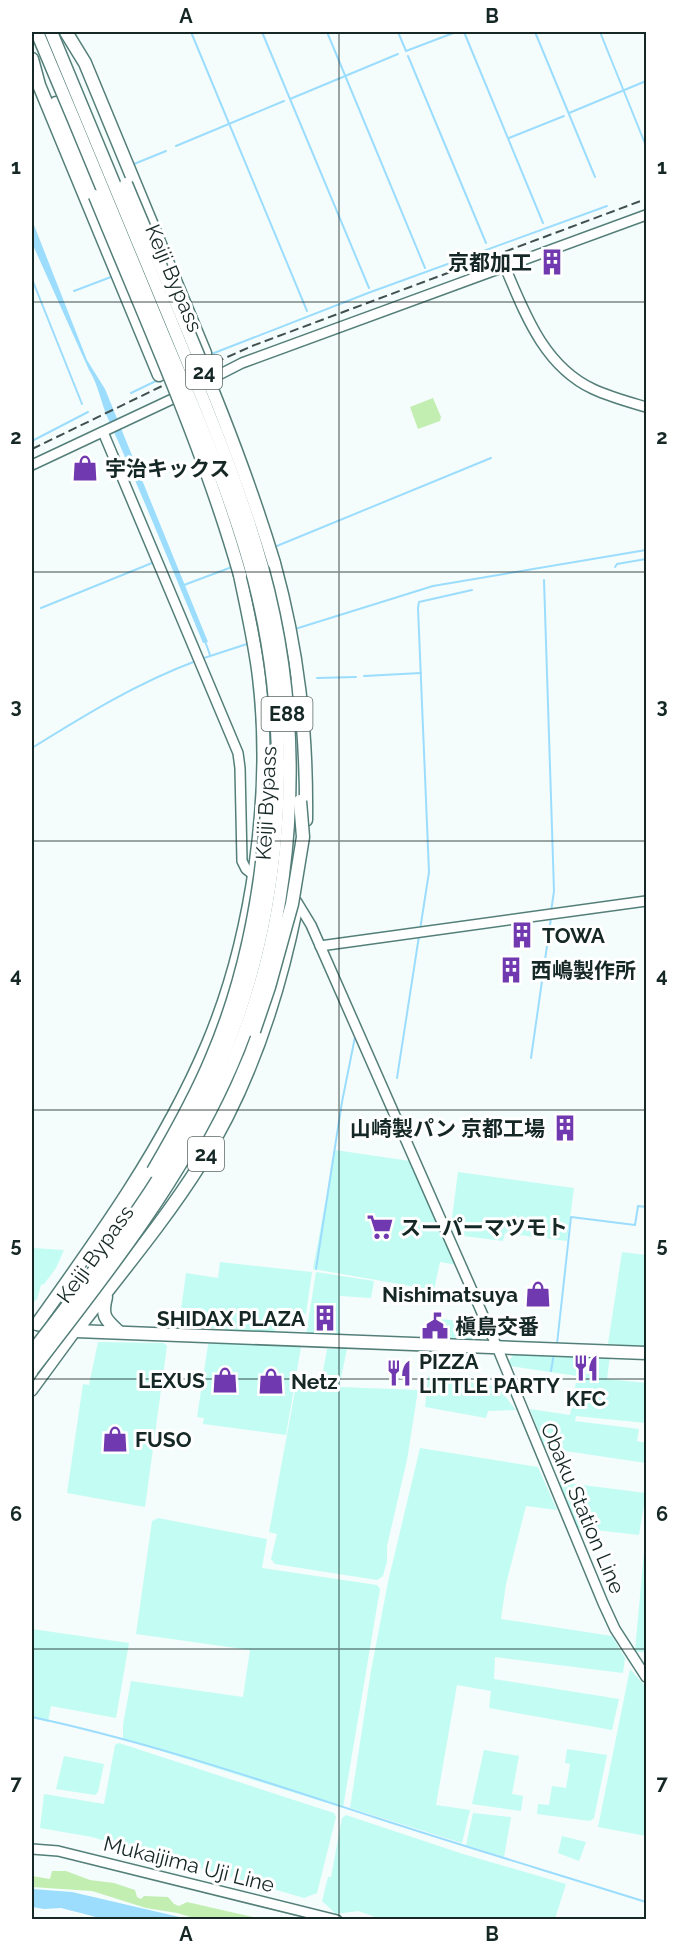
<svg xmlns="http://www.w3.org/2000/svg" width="678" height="1951" viewBox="0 0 678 1951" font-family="Raleway,'Noto Sans JP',sans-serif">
<rect width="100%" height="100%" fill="#f4fdfc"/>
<!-- built -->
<g fill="#c3fcf3">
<path d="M335 1150 410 1161 457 1265 440 1262 434 1290 313 1269Z"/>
<path d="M458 1172 574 1188 567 1241 505 1233 503 1241 456 1235 451 1225Z"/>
<path d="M34 1248 64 1250 56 1268 44 1284 41 1285 37 1299 32 1303V1256Z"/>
<path d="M622 1252 646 1255V1346L608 1344Z"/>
<path d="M220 1262 312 1272 306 1314 279 1309 274 1334 179 1325 186 1273 218 1278Z"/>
<path d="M316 1272 374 1281 371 1298 340 1296V1336L306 1335Z"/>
<path d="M442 1319 480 1324 484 1336 477 1341 439 1340Z"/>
<path d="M98 1342 164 1343 167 1346 145 1507 67 1493 83 1384 89 1385Z"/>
<path d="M210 1343 301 1347 286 1435 203 1424 204 1418 197 1417 208 1345Z"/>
<path d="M327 1349H347L339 1387 418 1390 407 1460 387 1546V1561L383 1576 377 1580 275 1564 271 1559 277 1534 269 1532 298 1375 322 1377Z"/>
<path d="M514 1354 610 1356 607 1379 646 1383V1423L576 1416 575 1421 639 1429 637 1441 646 1443V1463L545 1448 530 1409 570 1415 577 1376 510 1366 508 1362Z"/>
<path d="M428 1377 497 1386 516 1410 488 1411 486 1418 425 1407Z"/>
<path d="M420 1448 538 1467 557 1510 526 1506 506 1584 501 1619 612 1636 625 1658 623 1673 495 1657 494 1679 619 1699 612 1730 489 1708 491 1691 457 1685 436 1805 470 1810 462 1843 350 1808 371 1671 388 1582Z"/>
<path d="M559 1482 646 1493 639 1535 578 1528Z"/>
<path d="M158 1518 267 1539 262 1568 377 1585 380 1589 343 1808 123 1739V1725L131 1681 243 1697 250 1650 136 1634 152 1521Z"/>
<path d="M646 1530V1653L635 1651Z"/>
<path d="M32 1629 129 1643 116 1718 51 1706 48 1722 32 1718Z"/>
<path d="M630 1669 646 1687V1836L598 1827Z"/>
<path d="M119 1743 334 1813 336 1817 317 1893 304 1898 92 1837 40 1828 44 1794 104 1804 115 1745Z"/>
<path d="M567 1749 607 1755 594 1818 590 1821 537 1814 538 1804 549 1805 552 1786 566 1788 570 1764 565 1763Z"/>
<path d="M484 1750 519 1756 512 1794 523 1796 521 1811 472 1804Z"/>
<path d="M64 1756 104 1764 98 1792 95 1795 56 1789Z"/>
<path d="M473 1813 511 1817 504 1857 466 1845Z"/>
<path d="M346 1815 463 1854 566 1884 555 1919 384 1920 358 1911 336 1914 322 1901 328 1877H331L342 1818Z"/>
<path d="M562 1836 586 1842 579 1861 558 1853Z"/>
</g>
<!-- green -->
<g fill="#c2eeb2">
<path d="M433 398 441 417 440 421 418 429 410 407Z"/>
<path d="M52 1871H66L90 1880 114 1883 135 1890 137 1897 141 1899 144 1896 168 1897 174 1904 179 1906 187 1902 262 1919H197L177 1913 146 1908 92 1891 32 1887V1876L50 1879Z"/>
</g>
<!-- water -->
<g fill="#9cddfe">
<path d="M32 220 87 360 105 389 208 642 203 643C172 569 142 494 109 421 101 404 99 386 89 370L32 243Z"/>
<path d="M32 1889 72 1892 188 1919H104L61 1908 44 1909 32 1907Z"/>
</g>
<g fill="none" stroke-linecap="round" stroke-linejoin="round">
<!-- stream -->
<g stroke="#9cddfe" stroke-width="2">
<path d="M191 32 307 311"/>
<path d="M262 32 369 288"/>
<path d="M327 32 425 268"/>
<path d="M398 32 406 51"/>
<path d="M464 32 543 223"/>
<path d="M535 32 595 177"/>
<path d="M600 32 646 146"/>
<path d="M406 51 456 32"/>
<path d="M408 56 486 243"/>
<path d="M290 99 398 54"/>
<path d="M569 113 646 81"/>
<path d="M509 138 564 116"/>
<path d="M176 146 284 101"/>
<path d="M134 164 166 151"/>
<path d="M32 279 82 404"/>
<path d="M74 291 111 277"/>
<path d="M209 355 368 293 607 206"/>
<path d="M131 393 158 380"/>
<path d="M32 441 88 412"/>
<path d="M272 548 491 458"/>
<path d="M615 567 617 564 646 559"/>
<path d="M544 580 554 891 551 912"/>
<path d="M184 585 232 567"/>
<path d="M41 608 152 563"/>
<path d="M295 629 433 586 646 550"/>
<path d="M205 641 210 655"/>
<path d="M201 659 250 643"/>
<path d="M364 676 421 673"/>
<path d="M317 678 356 677"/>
<path d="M32 748C85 715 137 683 196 661"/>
<path d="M420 930 429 872 418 608 419 602 472 590"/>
<path d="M531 1058 551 918"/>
<path d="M397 1078 419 936"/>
<path d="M316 1269 342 1102 355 1037"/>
<path d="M557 1344 571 1217 635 1225 638 1206 646 1207"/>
<path d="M551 1371 554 1353"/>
<path d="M32 1717C149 1742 263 1781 377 1818 466 1847 557 1874 646 1902"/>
</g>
<!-- secondary casing -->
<g stroke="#547f79" stroke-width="12">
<g id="secondary">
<path d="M505 267C525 314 544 366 593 389 610 397 629 402 646 407"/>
<path d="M203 383 242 363 646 215"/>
<path d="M103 432 238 753 240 768 242 861 246 869 256 877"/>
<path d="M32 465 183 394"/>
<path d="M275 889 297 902 311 925 497 1347 603 1603 615 1629 646 1677"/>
<path d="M320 946 646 901"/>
<path d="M32 1391 76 1331"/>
<path d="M32 1849 58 1851 337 1920"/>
</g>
</g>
<!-- highway casing -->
<g stroke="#547f79" stroke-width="15">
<g id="highway">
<path d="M66 32 85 63 205 353"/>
<path d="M32 59 39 85 159 375"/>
<path d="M56 103 95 196"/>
<path d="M274 563C298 650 307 730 306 820"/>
<path d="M240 575C247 609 255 643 259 677 273 795 253 938 207 1046 164 1147 100 1236 37 1324L76 1331 646 1353"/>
<path d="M289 685 297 724"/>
<path d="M199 1153 250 1041"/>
<path d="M129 1204 153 1171"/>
<path d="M106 1297C101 1316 105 1319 119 1332"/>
<path d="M76 1331C119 1275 164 1222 201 1163 249 1086 278 998 296 909"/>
</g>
</g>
<!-- secondary -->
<use href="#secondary" stroke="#fff" stroke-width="9"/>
<!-- highway -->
<use href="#highway" stroke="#fff" stroke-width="12"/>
<!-- rail -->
<path stroke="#40504e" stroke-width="2" stroke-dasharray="9 4.5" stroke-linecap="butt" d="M32 449 160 387 252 346 646 199"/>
<!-- highway-bridge casing -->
<g stroke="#547f79" stroke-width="15" stroke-linecap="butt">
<g id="highway-bridge">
<path d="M126 184C178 309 235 433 274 563"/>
<path d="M95 196C146 321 203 445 240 575"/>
<path d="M254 1031 269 987 292 904 303 837 300 801"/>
<path d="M153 1171C174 1135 196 1096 212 1057 245 980 261 895 267 812"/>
<path d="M32 1352C99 1265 169 1178 214 1077 283 923 296 742 254 579 231 493 195 411 161 330 120 230 79 131 37 32"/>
<path d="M32 1370C103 1278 176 1187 225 1080 297 923 308 733 262 567 238 480 202 397 168 314 129 220 90 126 51 32"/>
</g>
</g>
<!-- highway-bridge -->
<use href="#highway-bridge" stroke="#fff" stroke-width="12"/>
</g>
<!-- grid -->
<path fill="none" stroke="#162825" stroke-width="1.5" stroke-opacity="0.55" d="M339 32V1920M32 302H646M32 572H646M32 841H646M32 1110H646M32 1379H646M32 1649H646"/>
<!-- icons -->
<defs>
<g id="building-bare" transform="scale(2.07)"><path d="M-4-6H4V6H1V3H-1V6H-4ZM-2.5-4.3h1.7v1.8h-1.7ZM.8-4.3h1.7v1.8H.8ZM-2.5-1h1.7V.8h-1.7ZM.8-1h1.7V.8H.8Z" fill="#7039af" stroke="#fff" stroke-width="2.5" paint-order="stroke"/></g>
<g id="shop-bare" transform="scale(2.07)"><path d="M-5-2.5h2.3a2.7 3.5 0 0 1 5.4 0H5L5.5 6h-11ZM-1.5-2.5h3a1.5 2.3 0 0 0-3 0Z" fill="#7039af" stroke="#fff" stroke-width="2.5" paint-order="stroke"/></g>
<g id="supermarket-bare" transform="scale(2.07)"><path d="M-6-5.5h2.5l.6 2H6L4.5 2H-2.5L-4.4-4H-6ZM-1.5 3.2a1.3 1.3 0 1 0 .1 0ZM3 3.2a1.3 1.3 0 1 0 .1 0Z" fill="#7039af" stroke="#fff" stroke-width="2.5" paint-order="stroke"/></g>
<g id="civic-bare" transform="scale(2.07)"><path d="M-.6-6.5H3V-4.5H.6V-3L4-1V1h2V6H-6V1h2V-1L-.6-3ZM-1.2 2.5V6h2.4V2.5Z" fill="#7039af" stroke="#fff" stroke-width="2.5" paint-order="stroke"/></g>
<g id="restaurant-bare" transform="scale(2.07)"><path d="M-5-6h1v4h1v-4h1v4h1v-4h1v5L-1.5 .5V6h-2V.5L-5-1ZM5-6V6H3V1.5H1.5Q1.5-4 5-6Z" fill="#7039af" stroke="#fff" stroke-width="2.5" paint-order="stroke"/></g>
</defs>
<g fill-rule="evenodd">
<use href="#building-bare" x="552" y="262"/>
<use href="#shop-bare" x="85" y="468"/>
<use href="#building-bare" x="522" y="935"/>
<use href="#building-bare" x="511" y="970"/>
<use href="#building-bare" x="565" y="1128"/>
<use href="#supermarket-bare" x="380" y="1227"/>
<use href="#shop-bare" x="538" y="1294"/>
<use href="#building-bare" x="325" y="1318"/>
<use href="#civic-bare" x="435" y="1326"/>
<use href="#restaurant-bare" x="586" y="1368"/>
<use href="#restaurant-bare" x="399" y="1373"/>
<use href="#shop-bare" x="225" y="1380"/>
<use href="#shop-bare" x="271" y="1381"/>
<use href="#shop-bare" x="115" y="1439"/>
</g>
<g text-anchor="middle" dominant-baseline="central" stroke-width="6" stroke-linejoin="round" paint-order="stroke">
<!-- shield labels -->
<g fill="#fff" stroke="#5c6866" stroke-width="1.5">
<rect x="186" y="355" width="36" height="34" rx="4.5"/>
<rect x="261.5" y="697" width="51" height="34" rx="4.5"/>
<rect x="188" y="1137" width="36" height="34" rx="4.5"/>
</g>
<g font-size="20" font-weight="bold" fill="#162825">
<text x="204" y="372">24</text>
<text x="287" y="714">E88</text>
<text x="206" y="1154">24</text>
</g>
<!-- poi labels -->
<g font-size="21" font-weight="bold" fill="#162825" stroke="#fff" text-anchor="start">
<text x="532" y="262" text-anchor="end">京都加工</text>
<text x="105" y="468">宇治キックス</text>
<text x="542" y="935">TOWA</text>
<text x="531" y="970">西嶋製作所</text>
<text x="545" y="1128" text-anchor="end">山崎製パン 京都工場</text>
<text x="400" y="1227">スーパーマツモト</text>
<text x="518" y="1294" text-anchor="end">Nishimatsuya</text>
<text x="305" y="1318" text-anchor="end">SHIDAX PLAZA</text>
<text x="455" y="1326">槇島交番</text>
<text x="419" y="1361">PIZZA<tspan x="419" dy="24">LITTLE PARTY</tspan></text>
<text x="205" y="1380" text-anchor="end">LEXUS</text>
<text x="291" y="1381">Netz</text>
<text x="586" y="1398" text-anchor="middle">KFC</text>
<text x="135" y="1439">FUSO</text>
</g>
<!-- street labels -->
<g font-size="21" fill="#162825" stroke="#fff">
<text transform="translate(174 278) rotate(67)">Keiji Bypass</text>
<text transform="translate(266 803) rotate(-87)">Keiji Bypass</text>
<text transform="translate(95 1254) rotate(-54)">Keiji Bypass</text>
<text transform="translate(583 1508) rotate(67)">Obaku Station Line</text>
<text transform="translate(189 1864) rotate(14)">Mukaijima Uji Line</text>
</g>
</g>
<!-- border -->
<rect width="678" height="1951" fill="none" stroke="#ffffff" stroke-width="66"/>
<rect x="33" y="33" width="612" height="1885" fill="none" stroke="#162825" stroke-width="2"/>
<g font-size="20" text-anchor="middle" font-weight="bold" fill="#162825">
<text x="186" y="23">A</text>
<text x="492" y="23">B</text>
<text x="16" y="174">1</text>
<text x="662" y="174">1</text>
<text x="16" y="444">2</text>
<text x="662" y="444">2</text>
<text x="16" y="713">3</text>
<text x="662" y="713">3</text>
<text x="16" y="982">4</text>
<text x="662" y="982">4</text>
<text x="16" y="1252">5</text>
<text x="662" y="1252">5</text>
<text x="16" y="1521">6</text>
<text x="662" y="1521">6</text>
<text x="16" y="1790">7</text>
<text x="662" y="1790">7</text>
<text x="186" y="1941">A</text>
<text x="492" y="1941">B</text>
</g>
</svg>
